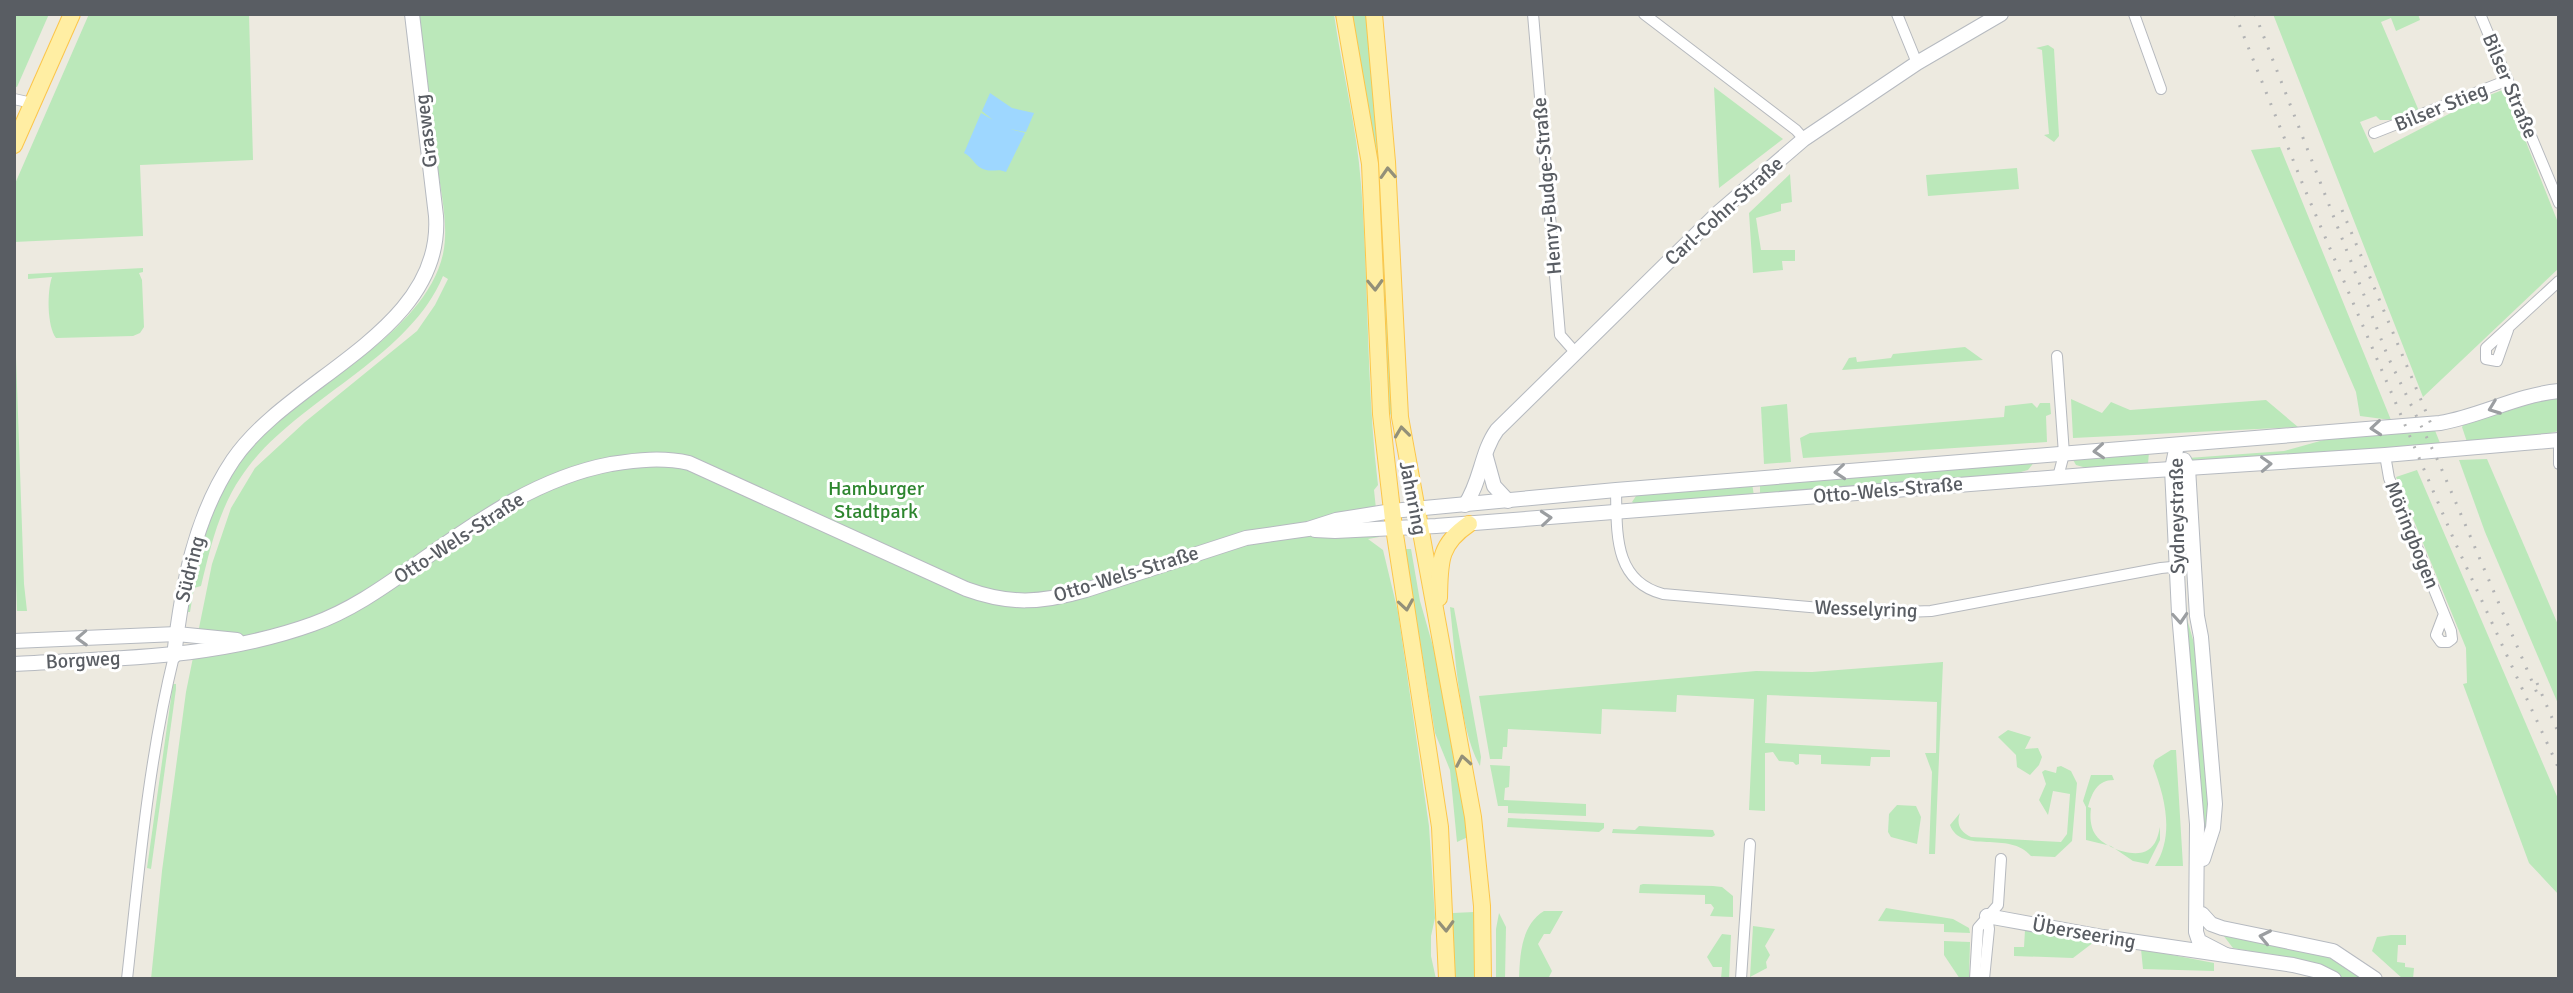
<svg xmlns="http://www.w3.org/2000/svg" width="2573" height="993" viewBox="0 0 2573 993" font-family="Signika,sans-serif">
<rect width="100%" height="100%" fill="#edeae0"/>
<!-- green -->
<g fill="#bbe8ba">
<path d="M14 14H49L17 87 14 86Z"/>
<path d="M89 14H249L253 160 140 165 143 236 14 242V186Z"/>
<path d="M417 14H1334C1342 71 1357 127 1361 184 1369 284 1366 385 1378 485L1374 490 1379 537 1368 539 1383 550 1398 612 1429 826 1435 918 1431 936V956L1436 979H151L162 871 186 692 212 564 231 508 255 468 305 422 417 331 435 305 448 279 443 276C408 361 290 402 241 477 219 509 210 549 201 586L194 588 190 612H186C197 558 211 499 246 455 297 390 424 338 443 254 449 226 441 193 437 164 430 114 423 64 417 14Z"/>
<path d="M1351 14H1367L1383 210 1393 421 1388 408 1385 369 1378 162Z"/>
<path d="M2273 14H2418L2420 20 2396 31 2391 18 2381 22 2419 111 2395 120H2380L2376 116 2360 122 2374 153 2472 102 2505 89 2559 225V268L2423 397Z"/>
<path d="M2048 45 2054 49 2059 136 2054 142 2044 135 2049 134 2042 50 2036 48Z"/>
<path d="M1714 87 1783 139 1719 188Z"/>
<path d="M2280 147 2391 420 2360 416 2356 392 2251 150Z"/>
<path d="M2017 168 2019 189 1928 196 1926 175Z"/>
<path d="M1790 174 1792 202 1781 204V211L1756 218 1761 250H1795V261H1782L1783 270 1753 273 1749 213Z"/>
<path d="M143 268V272L139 273 142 280 144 327 140 333 133 336 56 338C47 326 47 291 52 277L28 279V274Z"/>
<path d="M14 301 24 584 27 611H17L14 525Z"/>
<path d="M1965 347 1983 360 1842 370 1849 358 1856 357 1857 362 1891 358 1893 354Z"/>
<path d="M2559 396V431L2532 437 2467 442 2462 427 2465 423 2519 404Z"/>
<path d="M2071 399 2102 413 2111 402 2130 410 2266 400 2298 427 2073 438Z"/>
<path d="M2032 403 2037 408 2040 403H2050L2051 414 2046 416 2047 442 1803 458 1800 438 1810 433 2004 417 2005 406Z"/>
<path d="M1787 404 1791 462 1764 464 1761 407Z"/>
<path d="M2434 428 2440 443 2191 464 2188 458 2284 451 2338 436Z"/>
<path d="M2149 452 2148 464 2090 469 2076 465 2072 458Z"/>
<path d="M2487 459 2559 627V706L2485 532 2459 460Z"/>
<path d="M2035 461 2028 470 2010 475 1760 495V482Z"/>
<path d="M2417 470 2559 801V895L2529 863 2463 684 2467 683 2466 648 2396 477Z"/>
<path d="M1752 483 1754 496 1636 505 1632 502 1638 493Z"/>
<path d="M1405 549H1411L1420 601 1436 657 1456 754 1468 837 1457 842 1450 770 1435 733Z"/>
<path d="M2184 573 2187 619 2194 643 2211 823 2204 827 2201 825 2191 719Z"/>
<path d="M1450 607 1454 608 1481 757 1480 766C1459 729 1455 651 1450 607Z"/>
<path d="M1943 662 1935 854H1929L1932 772 1925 753H1936L1937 702 1767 695 1765 743 1890 750V757H1871L1870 766 1821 764V755L1799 754V764L1796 765 1793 762 1779 761 1773 752 1765 753V811L1749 810 1754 699 1677 695 1676 712 1602 709 1601 734 1508 729 1507 747H1503L1502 759H1490L1479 696 1756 671 1812 672Z"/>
<path d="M173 684H176V689L151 869 147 868Z"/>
<path d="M2008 730 2031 737 2025 749 2038 748 2042 757 2039 765 2030 775 2017 767 2016 755 1998 737Z"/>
<path d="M2171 750H2176L2183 866H2155C2174 836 2166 800 2153 766L2155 760Z"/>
<path d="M1490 765 1510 766 1509 787 1505 788 1504 800 1586 804V816L1508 813V806H1498Z"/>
<path d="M2061 766 2071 771 2077 783 2072 841 2055 857 2031 856C2010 830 1961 855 1950 825L1960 813C1956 824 1960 832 1971 837L2061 842 2067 834 2070 794 2053 791 2048 815 2039 800 2046 784 2042 772 2045 770 2056 773 2057 767Z"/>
<path d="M2091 775H2112L2114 780C2097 780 2092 793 2088 807L2091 808C2090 816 2090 826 2095 834 2103 847 2134 859 2148 850 2156 845 2158 836 2160 827V840L2148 864 2133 861 2111 846 2086 840V807L2083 801Z"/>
<path d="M1897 805 1916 806 1921 817 1917 844 1891 837 1888 832 1889 814Z"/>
<path d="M1508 818 1604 823V828L1599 832 1507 827Z"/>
<path d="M1639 826 1713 830 1715 835 1712 837 1612 833 1613 829 1635 830Z"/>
<path d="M1643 884 1713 886 1722 887 1733 896V917L1710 916 1714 908 1711 904H1705V895L1639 893 1640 885Z"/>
<path d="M1886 908 1953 919 1969 928 1970 933 1944 932V924L1878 921Z"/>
<path d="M1544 911H1563L1550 934H1544L1538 944 1552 971 1548 979H1519C1520 955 1521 925 1544 911Z"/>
<path d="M1474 912V979H1453V913Z"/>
<path d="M1499 913 1506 927 1505 979H1496V929Z"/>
<path d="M1753 926 1775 929 1765 946 1770 955 1766 962 1767 968 1750 977Z"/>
<path d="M2025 930 2094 942 2073 958 2014 956V947H2024Z"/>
<path d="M1722 934 1731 935 1729 979H1721L1722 967H1713L1707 957Z"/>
<path d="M2223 935 2318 953 2342 964 2364 979H2344L2327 969 2303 961 2233 948Z"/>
<path d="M2391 935H2406V945H2398L2397 962 2405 963V967L2414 968 2413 979H2403L2372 951 2377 937Z"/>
<path d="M1944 941 1970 942 1969 979H1960L1944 955Z"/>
<path d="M2141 949 2214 963V971L2143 969Z"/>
</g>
<!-- water -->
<path fill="#9ed7ff" d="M990 93 1012 108 1034 113 1026 132 1010 129 1025 133 1006 172C998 168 994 172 986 170 975 168 973 157 964 153L981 113 993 120 982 111Z"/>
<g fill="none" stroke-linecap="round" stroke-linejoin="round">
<!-- street casing -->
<g stroke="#b6b9be" stroke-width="12">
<g id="street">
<path d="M1533 14 1560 335 1575 352"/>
<path d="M1644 14 1796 130 1804 139"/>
<path d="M1897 14 1917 63"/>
<path d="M2134 14 2161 89"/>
<path d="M2480 14 2559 203"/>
<path d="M14 99 32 103"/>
<path d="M2374 133 2508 80"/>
<path d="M2508 330 2497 361 2486 359V348L2559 281"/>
<path d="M2057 356 2064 454 2058 477"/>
<path d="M2559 448V464"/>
<path d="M2385 455 2389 478 2451 631 2452 639 2448 642H2441L2436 635 2444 614"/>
<path d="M1616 490C1617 532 1613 581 1663 594L1878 613 1931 611 2161 568 2193 565"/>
<path d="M127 979C139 871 148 762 174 656"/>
<path d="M1741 979 1750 844"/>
<path d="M1975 979 1978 928 1998 905 2001 859"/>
<path d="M1984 979 1989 929 1987 916"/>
</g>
</g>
<!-- secondary casing -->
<g stroke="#b6bac0" stroke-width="16">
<g id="secondary">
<path d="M2177 445 2172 469 2179 613 2197 824 2196 932 2199 941 2226 955"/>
<path d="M1486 457 1494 486 1508 501"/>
<path d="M2184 460 2188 468 2197 616 2201 637 2215 804 2213 828 2203 859"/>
<path d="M1465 505C1481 482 1481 452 1497 430L1719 212 1804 139 1917 63 2001 14"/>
<path d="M1315 530 1335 531 1436 526 2111 473 2385 455 2559 440"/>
<path d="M14 641 177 634 237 640"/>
<path d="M174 656C182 587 194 518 233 460 289 377 444 332 436 216L412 14"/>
<path d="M14 664C116 658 216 659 313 624 352 610 385 586 418 563 478 521 537 478 611 464 637 460 662 457 689 463L966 589C1010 605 1041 603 1086 590L1246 538 1308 529 1336 520 1392 511 1616 490 2440 423C2481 416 2517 395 2559 391"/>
<path d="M2202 914 2211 924 2222 928 2333 951 2375 979"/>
<path d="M1987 916 2103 937 2293 965 2318 971 2334 979"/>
</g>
</g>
<!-- primary casing -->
<g stroke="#fcc64a" stroke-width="18">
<g id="primary">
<path d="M1344 14 1370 164 1381 414 1394 528 1440 827 1447 979"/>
<path d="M1374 14 1387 162 1400 417 1473 817 1482 906 1483 979"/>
<path d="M14 145 72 14"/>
<path d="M1439 598C1440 563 1438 545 1469 524"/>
</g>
</g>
<!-- street -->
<use href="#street" stroke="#fff" stroke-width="10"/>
<!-- secondary -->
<use href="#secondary" stroke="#fff" stroke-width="14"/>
<!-- primary -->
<use href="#primary" stroke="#ffeea3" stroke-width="16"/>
<!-- rail -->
<g stroke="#b2b3b4" stroke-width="3" stroke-dasharray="2 10" stroke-linecap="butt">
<path d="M2235 14 2303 185 2454 540 2559 769"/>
<path d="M2255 14 2388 357 2439 463 2537 693"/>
<path d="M2342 210 2431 424"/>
<path d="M2537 683 2559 734"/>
</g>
</g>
<!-- one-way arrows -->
<defs><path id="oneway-chevron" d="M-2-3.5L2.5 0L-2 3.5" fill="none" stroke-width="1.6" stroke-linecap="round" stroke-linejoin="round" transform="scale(2)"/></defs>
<g stroke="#939079">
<use href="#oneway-chevron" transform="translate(1388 173) rotate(-93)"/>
<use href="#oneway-chevron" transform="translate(1375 285) rotate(88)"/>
<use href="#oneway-chevron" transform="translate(1402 432) rotate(-97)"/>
<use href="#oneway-chevron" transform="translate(1406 605) rotate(81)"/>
<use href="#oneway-chevron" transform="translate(1463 761) rotate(-100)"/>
<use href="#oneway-chevron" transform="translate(1446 926) rotate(88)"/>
</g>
<g stroke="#9b9ea1">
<use href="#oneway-chevron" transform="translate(2494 408) rotate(159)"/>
<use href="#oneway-chevron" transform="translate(2376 428) rotate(175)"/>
<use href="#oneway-chevron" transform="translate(2099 451) rotate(176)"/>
<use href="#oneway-chevron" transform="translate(2266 464) rotate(-3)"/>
<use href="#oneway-chevron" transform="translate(1840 472) rotate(175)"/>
<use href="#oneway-chevron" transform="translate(1546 518) rotate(-5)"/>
<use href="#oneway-chevron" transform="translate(2180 618) rotate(86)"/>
<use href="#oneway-chevron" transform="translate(82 638) rotate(178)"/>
<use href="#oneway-chevron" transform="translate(2265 937) rotate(-168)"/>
</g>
<g text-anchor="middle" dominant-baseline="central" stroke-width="6" stroke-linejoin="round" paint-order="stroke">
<!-- street labels -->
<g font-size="20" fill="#595d63" stroke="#fff">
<text transform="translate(2510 86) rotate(67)">Bilser Straße</text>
<text transform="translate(2441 107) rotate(-22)">Bilser Stieg</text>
<text transform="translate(426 131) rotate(-97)">Grasweg</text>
<text transform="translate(1547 186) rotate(-95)">Henry-Budge-Straße</text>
<text transform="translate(1724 211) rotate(-42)">Carl-Cohn-Straße</text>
<text transform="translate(1888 490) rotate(-5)">Otto-Wels-Straße</text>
<text transform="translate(1413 498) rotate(79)">Jahnring</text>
<text transform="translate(2177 516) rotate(-91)">Sydneystraße</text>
<text transform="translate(2412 535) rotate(68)">Möringbogen</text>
<text transform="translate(459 538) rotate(-33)">Otto-Wels-Straße</text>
<text transform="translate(190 569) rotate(-76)">Südring</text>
<text transform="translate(1126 574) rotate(-17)">Otto-Wels-Straße</text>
<text transform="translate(1866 609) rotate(2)">Wesselyring</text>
<text transform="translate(83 660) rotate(-3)">Borgweg</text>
<text transform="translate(2084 933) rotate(10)">Überseering</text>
</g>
<!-- park labels -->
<g font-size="20" fill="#2e862f" stroke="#fff">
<text x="876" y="488">Hamburger<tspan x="876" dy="23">Stadtpark</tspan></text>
</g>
</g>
<!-- border -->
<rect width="2573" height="993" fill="none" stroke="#595d63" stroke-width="32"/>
</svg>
